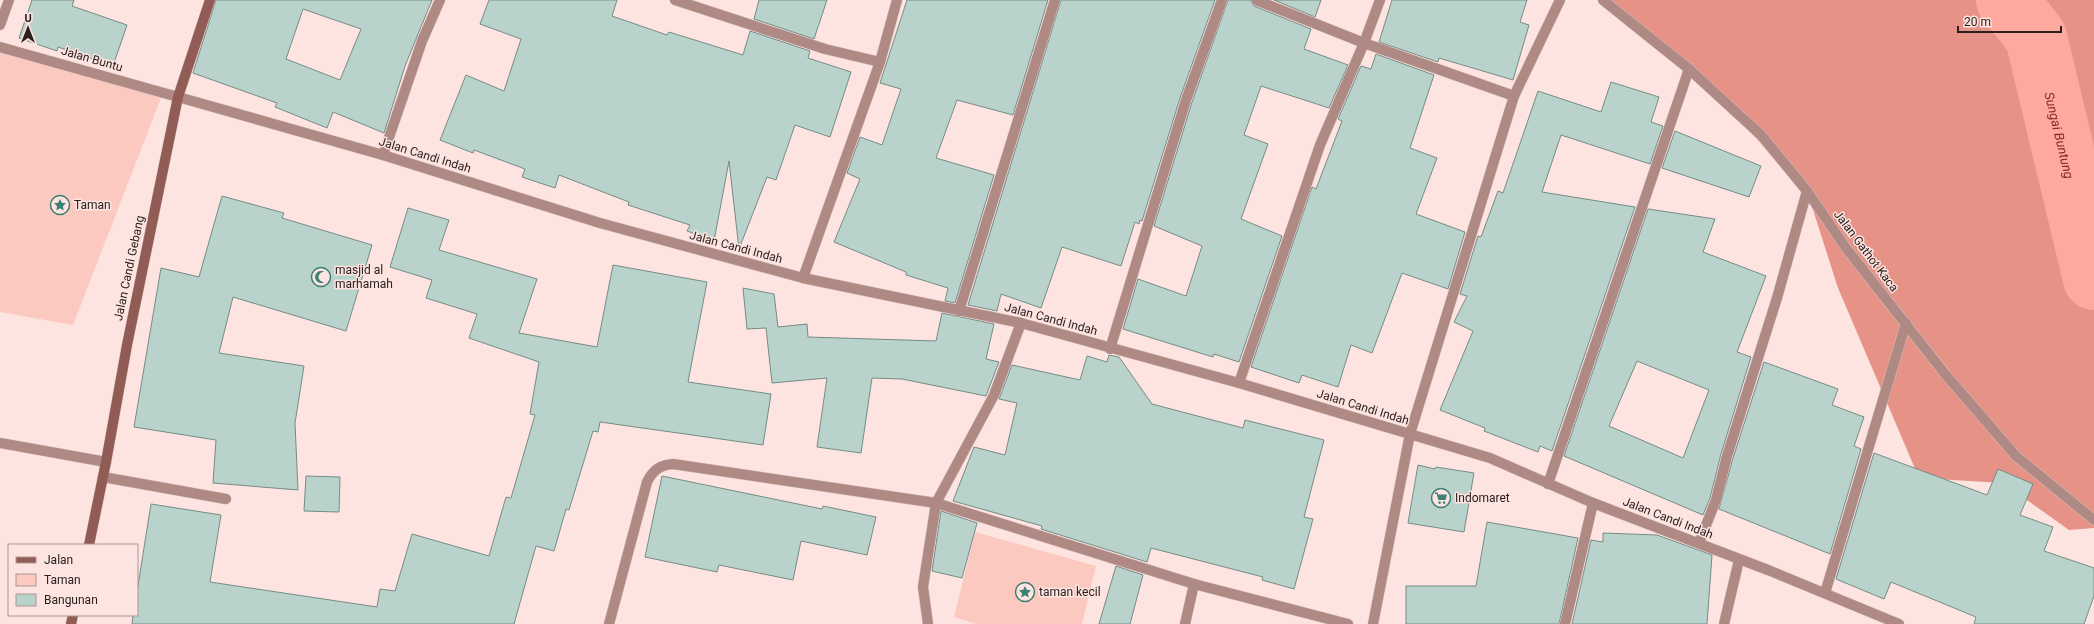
<svg xmlns="http://www.w3.org/2000/svg" width="2094" height="624" viewBox="0 0 2094 624" font-family="Roboto,sans-serif">
<rect width="100%" height="100%" fill="#fee4e0"/>
<!-- green -->
<g fill="#fcc9c1">
<path d="M0 47 161 98 73 325 0 312Z"/>
<path d="M975 532 1096 566 1082 624H976L954 617Z"/>
</g>
<!-- forest -->
<path fill="#e69287" d="M1603 0H2094V528L2069 530 2003 483 1919 478 1838 288 1807 191 1689 69Z"/>
<g fill="none" stroke-linecap="round" stroke-linejoin="round">
<!-- river -->
<path stroke="#fea99d" stroke-width="62" id="s1" d="M2007 0 2036 37 2094 279"/>
</g>
<!-- building -->
<g fill="#b9d3cc" stroke="#748c86" fill-rule="evenodd">
<path d="M32 0H74L72 6 127 25 113 66 58 47 57 51 19 38Z"/>
<path d="M216 0H432L405 66 384 133 333 112 327 128 275 107 277 103 193 73ZM303 9 361 29 340 80 286 59Z"/>
<path d="M489 0H617L612 16 667 35 669 32 743 55 750 31 810 51 808 58 851 72 830 137 795 125 776 180 767 177 739 249 729 161 714 241 687 231 690 225 628 205 629 202 559 175 555 188 522 177 525 169 474 150 473 153 440 140 466 75 504 91 521 39 480 24Z"/>
<path d="M759 0H827L814 39 754 19Z"/>
<path d="M907 0H1048L1013 115 957 100 936 158 994 175 955 303 945 301 948 288 906 275V272L834 242 860 179 847 173 860 137 882 145 901 89 880 83Z"/>
<path d="M1061 0H1215L1180 98 1142 221 1140 220 1139 224 1135 222 1121 266 1062 247 1041 308 1001 294 997 311 968 305Z"/>
<path d="M1228 0H1250L1254 6 1311 29 1304 49 1348 65 1329 108 1261 86 1244 135 1268 144 1241 219 1282 236 1239 362 1214 354 1213 357 1123 329 1138 279 1186 296 1202 246 1154 226 1192 102Z"/>
<path d="M1274 0H1321L1315 17Z"/>
<path d="M1392 0H1527L1520 22 1529 25 1513 80 1439 58 1438 62 1379 42Z"/>
<path d="M1376 54 1434 75 1410 148 1437 158 1416 214 1465 232 1448 289 1402 273 1372 353 1351 345 1338 387 1302 375 1299 383 1251 367 1312 187 1316 189 1342 121 1338 119 1361 66 1371 69Z"/>
<path d="M1611 82 1659 97 1651 122 1663 126 1650 164 1561 135 1542 192 1635 207 1552 451 1540 446 1538 452 1484 431 1485 428 1440 410 1473 331 1454 322 1467 296 1460 294 1478 236 1481 237 1498 191 1503 193 1538 91 1601 112Z"/>
<path d="M1675 131 1761 166 1749 197 1662 168Z"/>
<path d="M222 196 284 213 282 218 372 245 346 331 233 297 219 353 304 366 295 423 298 490 213 483 216 440 134 427 161 268 199 277Z"/>
<path d="M408 208 449 220 439 250 537 279 519 333 597 347 613 265 707 282 688 382 771 394 763 445 600 422 598 432 593 431 569 510 566 509 554 551 536 546 514 624H132L133 615H137V592L151 504 221 515 210 582 377 607 380 589 395 591 412 534 489 556 506 497 511 498 535 415 530 414 539 362 469 338 477 314 426 298 432 280 390 267Z"/>
<path d="M1648 209 1715 219 1703 252 1766 276 1737 352 1751 357 1721 454 1710 498 1703 515 1564 456ZM1637 361 1709 390 1683 458 1609 426Z"/>
<path d="M743 288 774 294 778 327 807 324 808 337 936 341 942 313 994 324 986 359 999 362 986 396 902 379 872 378 861 453 817 447 827 378 772 383 766 328 747 329Z"/>
<path d="M1109 355 1119 357 1152 404 1243 428 1245 420 1324 440 1304 517 1313 519 1294 589 1262 580 1263 577 1151 548 1147 562 1041 529 1042 526 953 501 974 447 1005 455 1017 403 999 399 1012 365 1080 380 1087 356 1107 362Z"/>
<path d="M1764 362 1838 389 1832 405 1864 417 1854 446 1861 449 1830 554 1719 509 1733 458Z"/>
<path d="M1874 453 1987 495 1998 469 2033 484 2020 515 2053 527 2044 551 2094 568V596L2084 624H1974L1976 617 1891 582 1884 599 1836 579Z"/>
<path d="M1418 465 1435 469 1436 467 1474 473 1464 532 1408 523Z"/>
<path d="M306 476 340 477 339 512 304 511Z"/>
<path d="M662 476 822 509 823 506 876 517 867 555 801 541 793 580 719 565 717 572 645 557Z"/>
<path d="M941 511 977 523 962 578 932 571Z"/>
<path d="M1487 522 1578 538 1559 624H1406V586H1476Z"/>
<path d="M1603 533 1657 535 1712 555 1707 624H1572L1591 540 1603 542Z"/>
<path d="M1116 566 1143 575 1130 624H1099Z"/>
</g>
<g fill="none" stroke-linecap="round" stroke-linejoin="round">
<!-- minor casing -->
<g stroke="#d8c1bd" stroke-width="11">
<g id="minor">
<path d="M675 0 825 49 880 62 897 0"/>
<path d="M1603 0 1689 69 1761 135 1807 191 1846 248 1945 374 2016 456 2094 520"/>
<path d="M0 25 9 0"/>
<path d="M0 47 178 97"/>
<path d="M1514 96 1560 0"/>
<path d="M383 155 422 41 440 0"/>
<path d="M803 278 880 62"/>
<path d="M959 311 1055 0"/>
<path d="M1110 349 1186 100 1222 0"/>
<path d="M1239 383 1320 145 1364 43 1256 0"/>
<path d="M0 443 106 462"/>
<path d="M103 477 226 499"/>
<path d="M1548 484 1689 69"/>
<path d="M1699 543 1716 500 1727 456 1777 298 1807 191"/>
<path d="M1825 593 1906 323"/>
<path d="M609 624 647 482C653 470 660 465 673 464L936 503 1194 584 1348 624"/>
<path d="M928 624 923 587 936 503 994 395 1021 323"/>
<path d="M1185 624 1194 584"/>
<path d="M1373 624 1410 434 1514 96 1364 43 1380 0"/>
<path d="M1565 624 1593 503"/>
<path d="M1724 624 1739 560"/>
</g>
</g>
<!-- tertiary casing -->
<g stroke="#d8c1bd" stroke-width="11">
<path id="tertiary" d="M178 97 383 155 600 223 803 278 1021 323 1239 383 1490 458 1593 503 1768 570 1899 624"/>
</g>
<!-- secondary casing -->
<g stroke="#d8c1bd" stroke-width="11">
<g id="secondary">
<path d="M89 545 106 462 127 345 178 97 210 0"/>
<path d="M71 624 73 615"/>
</g>
</g>
<!-- minor -->
<use href="#minor" stroke="#af8a85" stroke-width="10"/>
<!-- tertiary -->
<use href="#tertiary" stroke="#af8a85" stroke-width="10"/>
<!-- secondary -->
<use href="#secondary" stroke="#905c55" stroke-width="10"/>
</g>
<!-- icons -->
<defs>
<g id="sight-ring" transform="scale(1)"><circle r="9.5" fill="#fee4e0" stroke="#3c8072" stroke-width="1.5"/><path d="M0-6L1.8-2.2L6-1.7L2.9 1.2L3.7 5.4L0 3.3L-3.7 5.4L-2.9 1.2L-6-1.7L-1.8-2.2Z" fill="#3c8072"/></g>
<g id="mosque-ring" transform="scale(1)"><circle r="9.5" fill="#fee4e0" stroke="#3c8072" stroke-width="1.5"/><path d="M3.5-4.9A6 6 0 1 0 3.5 4.9A5 5 0 1 1 3.5-4.9Z" fill="#3c8072"/></g>
<g id="supermarket-ring" transform="scale(1)"><circle r="9.5" fill="#fee4e0" stroke="#3c8072" stroke-width="1.5"/><path d="M-6-5.5h2.5l.6 2H6L4.5 2H-2.5L-4.4-4H-6ZM-1.5 3.2a1.3 1.3 0 1 0 .1 0ZM3 3.2a1.3 1.3 0 1 0 .1 0Z" fill="#3c8072"/></g>
</defs>
<g fill-rule="evenodd">
<use href="#sight-ring" x="60" y="205"/>
<use href="#mosque-ring" x="321" y="277"/>
<use href="#supermarket-ring" x="1441" y="498"/>
<use href="#sight-ring" x="1025" y="592"/>
</g>
<g text-anchor="middle" dominant-baseline="central" stroke-width="3" stroke-linejoin="round" paint-order="stroke">
<!-- street labels -->
<g font-size="12" fill="#29201f" stroke="#fee4e0">
<text transform="translate(92 59) rotate(16)">Jalan Buntu</text>
<text transform="translate(425 155) rotate(17)">Jalan Candi Indah</text>
<text transform="translate(736 247) rotate(15)">Jalan Candi Indah</text>
<text transform="translate(1866 251) rotate(53)">Jalan Gathot Kaca</text>
<text transform="translate(129 268) rotate(-78)">Jalan Candi Gebang</text>
<text transform="translate(1051 319) rotate(15)">Jalan Candi Indah</text>
<text transform="translate(1363 407) rotate(17)">Jalan Candi Indah</text>
<text transform="translate(1668 518) rotate(21)">Jalan Candi Indah</text>
</g>
<!-- poi labels -->
<g font-size="12" fill="#29201f" stroke="#fee4e0" text-anchor="start">
<text x="74" y="205">Taman</text>
<text x="335" y="270">masjid al<tspan x="335" dy="14">marhamah</tspan></text>
<text x="1455" y="498">Indomaret</text>
<text x="1039" y="592">taman kecil</text>
</g>
<!-- water labels -->
<g font-size="13" font-style="italic" fill="#8a2923" stroke="#fee4e0">
<text stroke="none"><textPath href="#s1" startOffset="148">Sungai Buntung</textPath></text>
</g>
</g>
<!-- legend -->
<rect x="8" y="544" width="130" height="72" fill="#fee4e0" stroke="#a99693"/>
<rect x="16" y="557" width="20" height="6" fill="#905c55" stroke="#a99693"/>
<text x="44" y="564" font-size="12" fill="#29201f">Jalan</text>
<rect x="16" y="574" width="20" height="12" fill="#fcc9c1" stroke="#a99693"/>
<text x="44" y="584" font-size="12" fill="#29201f">Taman</text>
<rect x="16" y="594" width="20" height="12" fill="#b9d3cc" stroke="#a99693"/>
<text x="44" y="604" font-size="12" fill="#29201f">Bangunan</text>
<!-- north arrow -->
<g transform="translate(28 28)" stroke="#fee4e0" stroke-width="3" paint-order="stroke">
<path d="M0-3L7 15L0 10L-7 15Z" fill="#29201f"/>
<text y="-6" font-size="11" font-weight="bold" text-anchor="middle" fill="#29201f">U</text>
</g>
<!-- scale -->
<path d="M1958 26v6h103v-6" fill="none" stroke="#29201f" stroke-width="2"/>
<text x="1964" y="26" font-size="12" fill="#29201f" stroke="#fee4e0" stroke-width="3" paint-order="stroke">20 m</text>
</svg>
